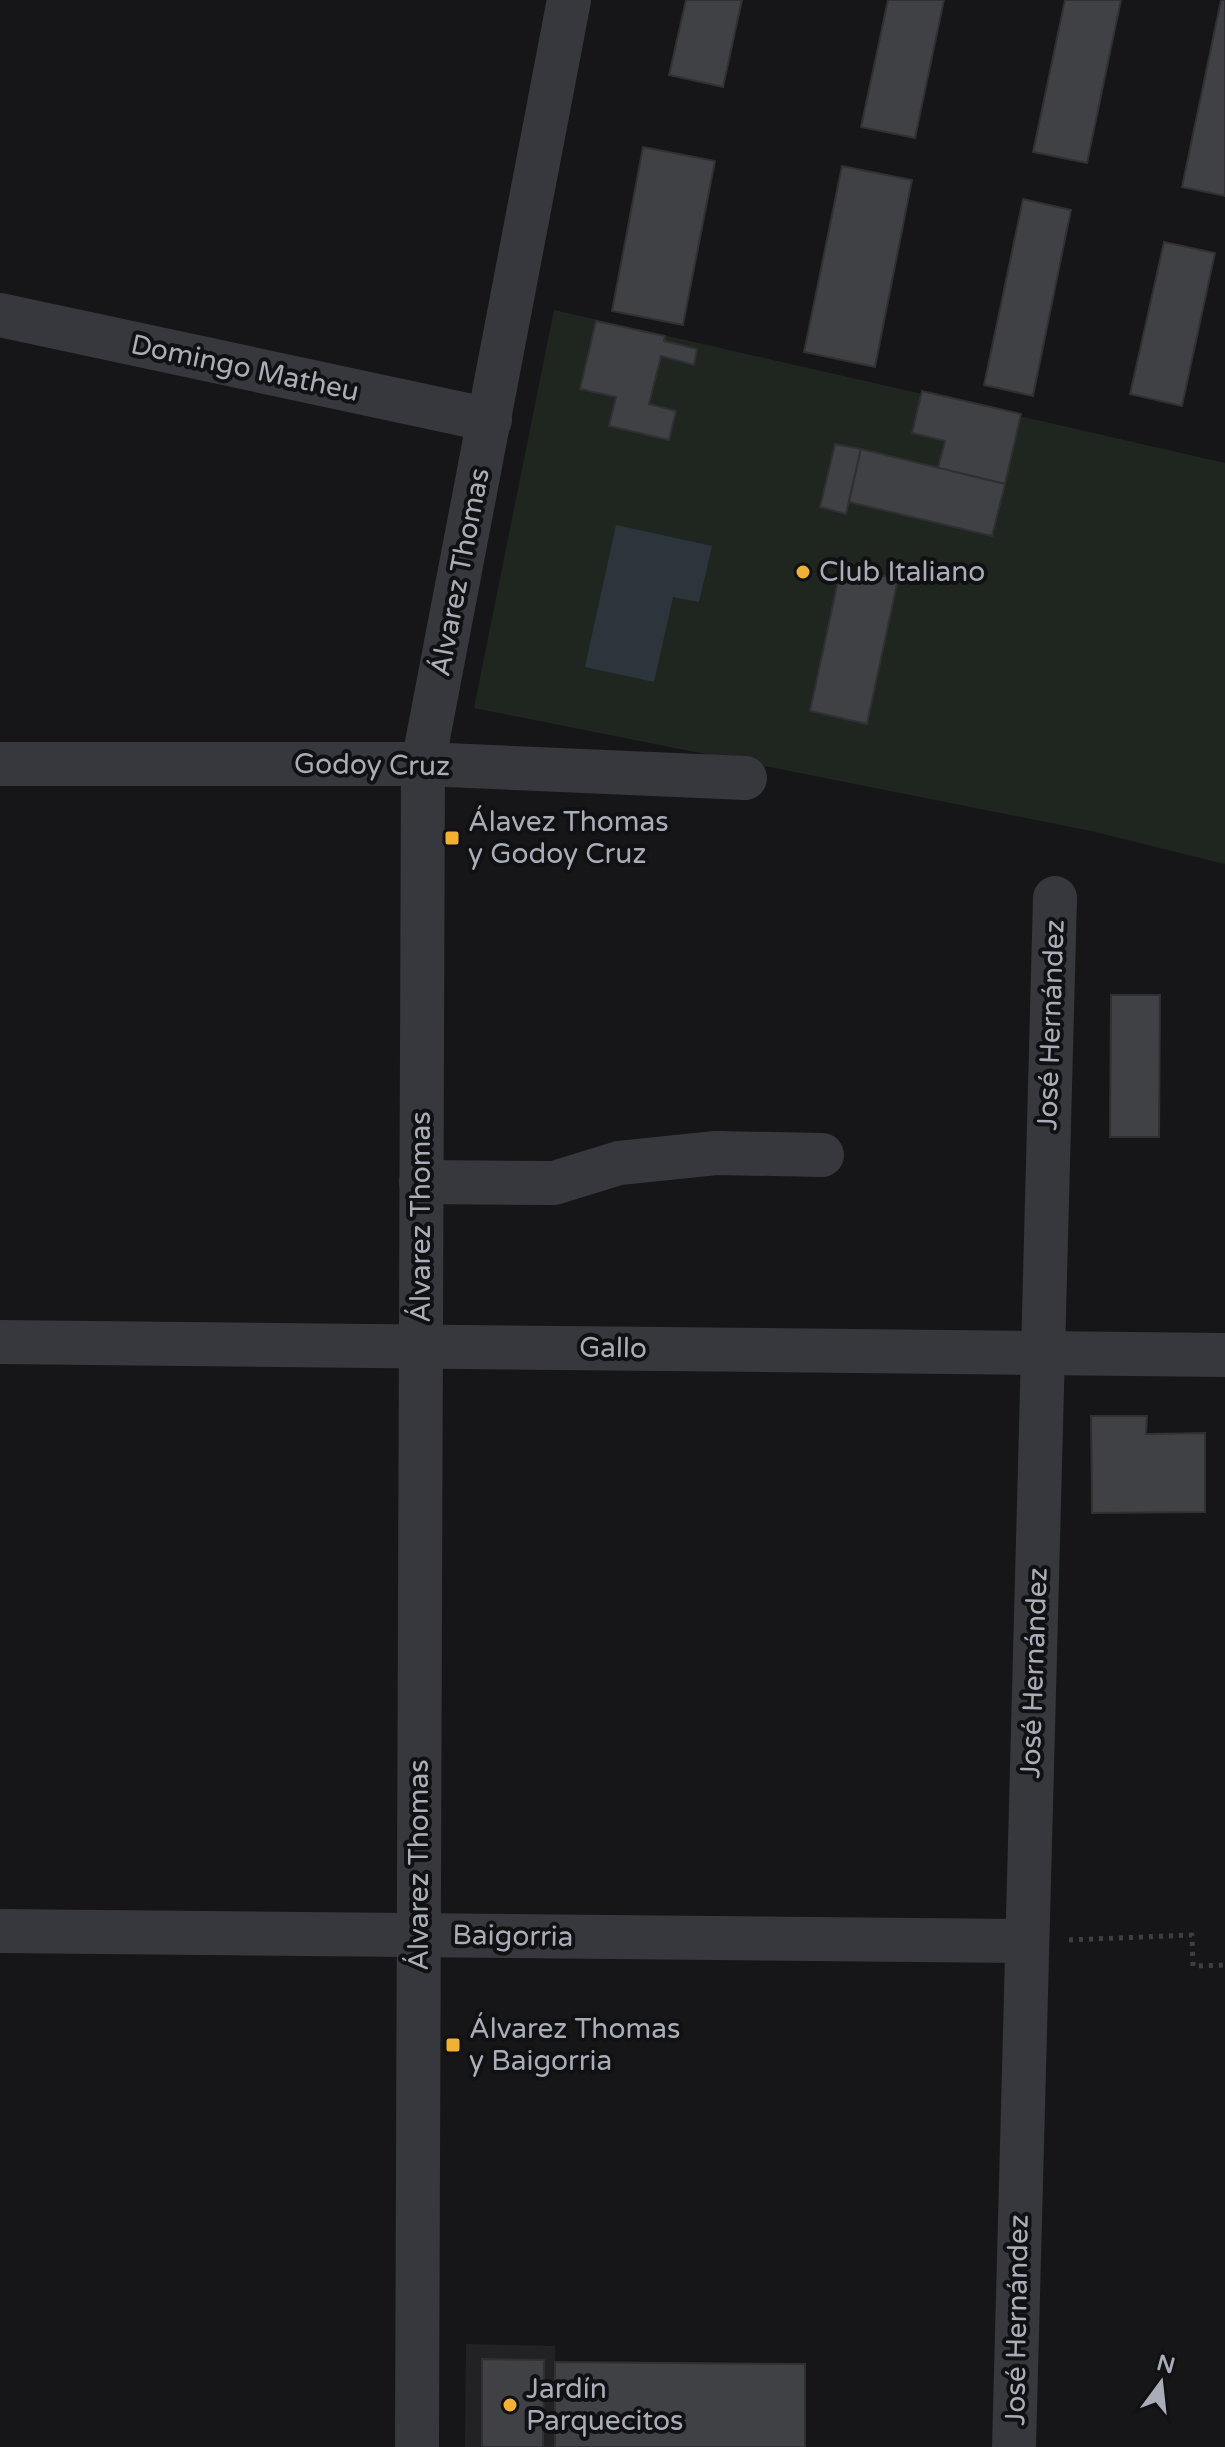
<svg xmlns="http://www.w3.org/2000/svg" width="1225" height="2447" viewBox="0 0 1225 2447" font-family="'Varela Round',sans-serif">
<rect width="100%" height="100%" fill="#161618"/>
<!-- built -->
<path fill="#222225" d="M466 2344 555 2346V2447H465Z"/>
<!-- green -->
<path fill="#1e261f" d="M554 310 1225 463V864L1091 831 474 708Z"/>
<!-- water -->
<path fill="#2c353c" d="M616 525 712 546 699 602 673 597 654 682 585 667Z"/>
<!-- building -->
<g fill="#404145" stroke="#303034" stroke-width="2">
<path d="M686 0H742L723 87 669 75Z"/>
<path d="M888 0H944L915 138 861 127Z"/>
<path d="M1065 0H1121L1087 163 1033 152Z"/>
<path d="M1221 0H1225V196L1182 187Z"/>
<path d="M643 147 715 161 683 325 612 311Z"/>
<path d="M842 166 912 180 875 367 804 352Z"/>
<path d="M1023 199 1071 210 1033 396 984 385Z"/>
<path d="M1164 242 1215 253 1182 406 1130 394Z"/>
<path d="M596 321 665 336 664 341 697 349 694 365 661 356 649 404 676 411 669 440 609 426 616 397 580 389Z"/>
<path d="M922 391 1021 414 1005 484 938 468 945 441 912 433Z"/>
<path d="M835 444 861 449 846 514 820 507Z"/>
<path d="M861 449 1005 484 992 536 849 502Z"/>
<path d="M841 567 898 579 867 724 810 711Z"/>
<path d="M1111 995H1160L1159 1137H1110Z"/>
<path d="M1091 1416H1147L1146 1434 1205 1433V1512L1092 1513Z"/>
<path d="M482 2359 544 2360 543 2447H482Z"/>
<path d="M555 2362 805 2364V2447H555Z"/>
</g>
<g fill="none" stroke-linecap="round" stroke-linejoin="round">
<!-- path -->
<path stroke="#3d3f44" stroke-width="5" stroke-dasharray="4 6" stroke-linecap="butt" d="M1069 1940 1192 1935 1193 1966 1225 1965"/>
<!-- minor -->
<g stroke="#37383d" stroke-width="44">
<path d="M0 315 490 420"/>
<path d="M0 764H423L745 778"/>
<path d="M421 1182 554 1183 619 1163 716 1153 822 1155"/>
<path d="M0 1342 1225 1355"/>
<path d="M0 1931 1027 1941"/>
<path d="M417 2447 423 764 569 0"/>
<path d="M1014 2447 1055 898"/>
</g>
</g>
<!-- markers -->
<g fill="#f2b134" stroke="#111113" stroke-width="3">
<circle cx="803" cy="572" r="8"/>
<rect x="444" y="830" width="16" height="16" rx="4"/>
<rect x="445" y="2037" width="16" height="16" rx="4"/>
<circle cx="510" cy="2405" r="8"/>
</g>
<g text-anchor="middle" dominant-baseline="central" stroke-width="8" stroke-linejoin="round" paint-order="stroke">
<!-- street labels -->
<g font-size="28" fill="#a8adb8" stroke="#111113">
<text transform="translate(245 368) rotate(12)">Domingo Matheu</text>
<text transform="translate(460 572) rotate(-79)">Álvarez Thomas</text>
<text transform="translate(372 765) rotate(1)">Godoy Cruz</text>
<text transform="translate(1051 1025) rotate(-88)">José Hernández</text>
<text transform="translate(421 1217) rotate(-90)">Álvarez Thomas</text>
<text transform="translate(613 1348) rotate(1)">Gallo</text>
<text transform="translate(1034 1673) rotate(-88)">José Hernández</text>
<text transform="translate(419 1865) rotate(-90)">Álvarez Thomas</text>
<text transform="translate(513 1936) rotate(1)">Baigorria</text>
<text transform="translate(1017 2320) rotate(-89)">José Hernández</text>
</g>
<!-- poi labels -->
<g font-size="28" fill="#a8adb8" stroke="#111113" text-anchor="start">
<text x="819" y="572">Club Italiano</text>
<text x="468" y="822">Álavez Thomas<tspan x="468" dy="32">y Godoy Cruz</tspan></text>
<text x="469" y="2029">Álvarez Thomas<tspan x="469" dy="32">y Baigorria</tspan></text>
<text x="526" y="2389">Jardín<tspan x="526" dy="32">Parquecitos</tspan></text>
</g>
</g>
<!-- north arrow -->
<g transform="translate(1161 2383) rotate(15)" stroke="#111113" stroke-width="6" paint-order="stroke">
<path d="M0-6L14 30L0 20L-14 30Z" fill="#a8adb8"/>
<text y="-12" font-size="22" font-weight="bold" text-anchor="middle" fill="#a8adb8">N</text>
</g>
</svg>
